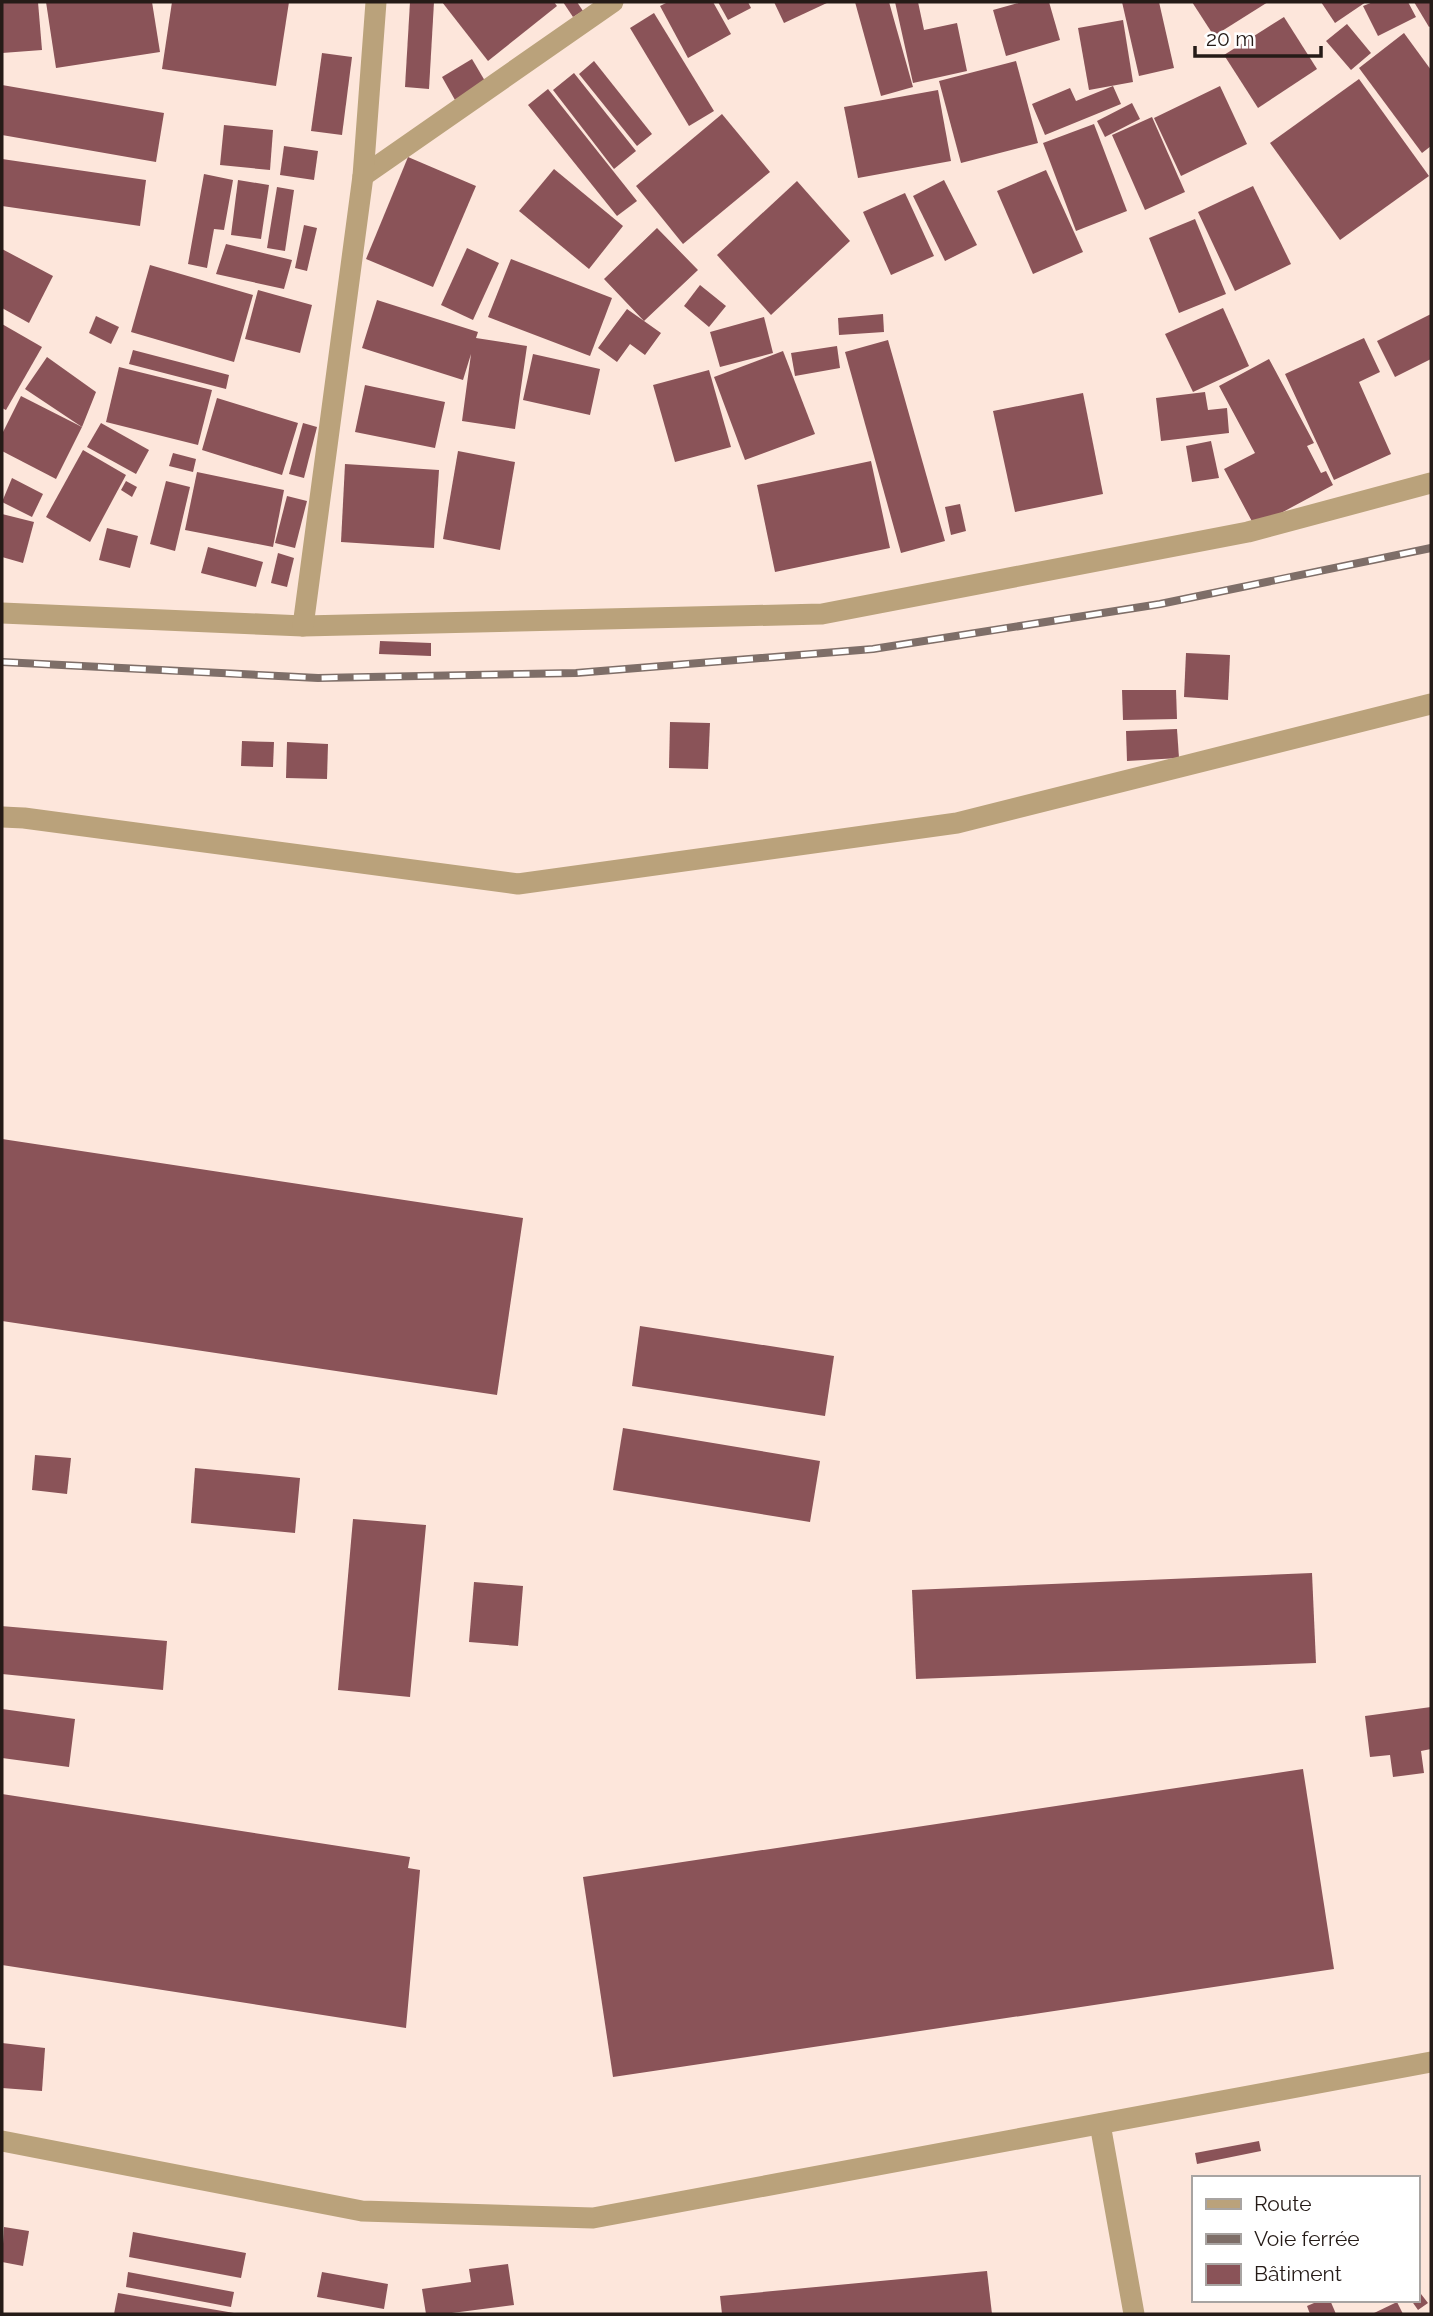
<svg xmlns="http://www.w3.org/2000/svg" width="1433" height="2316" viewBox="0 0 1433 2316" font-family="Raleway,sans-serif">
<rect width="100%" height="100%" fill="#fde6db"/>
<!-- building -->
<g fill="#8a5358">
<path d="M2 2H38L42 50 2 53Z"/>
<path d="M46 2H152L160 52 56 68Z"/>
<path d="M172 2H289L276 86 162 69Z"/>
<path d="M410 2H434L429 89 405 87Z"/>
<path d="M442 2H554L557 6 488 61Z"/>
<path d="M563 2H577L583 11 573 17Z"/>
<path d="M668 2H713L731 34 688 58 660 6Z"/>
<path d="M718 2H748L751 8 728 20Z"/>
<path d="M774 2H829L784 23Z"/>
<path d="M855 2H889L913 87 881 96Z"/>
<path d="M895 2H918L924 30 957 23 967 71 913 83Z"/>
<path d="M1022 2H1049L1060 40 1006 56 993 10Z"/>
<path d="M1122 2H1159L1174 68 1139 76Z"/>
<path d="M1192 2H1268L1214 36Z"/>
<path d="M1321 2H1366L1335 23Z"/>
<path d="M1373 2H1408L1416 17 1378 36 1363 6Z"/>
<path d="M1414 2H1431V26L1429 27Z"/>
<path d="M654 13 714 111 689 126 630 28Z"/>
<path d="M1284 17 1317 69 1258 108 1224 55Z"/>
<path d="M1123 20 1133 82 1089 90 1078 28Z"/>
<path d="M1347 24 1371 53 1351 70 1326 41Z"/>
<path d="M1404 33 1431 70V146L1422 153 1359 68Z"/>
<path d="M322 53 352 57 342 135 311 131Z"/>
<path d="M472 59 485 81 455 100 442 77Z"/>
<path d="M594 61 652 134 637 146 579 74Z"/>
<path d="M1016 61 1038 143 961 163 939 81Z"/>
<path d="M574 73 636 151 614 169 553 90Z"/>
<path d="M1359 79 1429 176 1340 240 1270 143Z"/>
<path d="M2 85 164 113 156 162 2 135Z"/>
<path d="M1113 86 1121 104 1045 135 1032 104 1070 88 1076 101Z"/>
<path d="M1220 86 1247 144 1181 176 1154 118Z"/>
<path d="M548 89 637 201 617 216 528 105Z"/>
<path d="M938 90 951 161 858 178 844 107Z"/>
<path d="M1132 103 1140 119 1105 137 1097 121Z"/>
<path d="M722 114 770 172 683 244 636 186Z"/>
<path d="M1152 117 1185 192 1145 210 1112 135Z"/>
<path d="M1094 124 1127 211 1076 231 1043 143Z"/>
<path d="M224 125 273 130 270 170 220 165Z"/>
<path d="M284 146 318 151 314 180 280 175Z"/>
<path d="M408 157 476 186 433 287 366 259Z"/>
<path d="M2 159 146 180 140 226 2 206Z"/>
<path d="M554 169 623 226 589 269 519 211Z"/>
<path d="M1046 170 1083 252 1033 274 997 191Z"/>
<path d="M204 174 233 180 224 230 214 229 207 268 188 264Z"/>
<path d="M238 180 269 185 261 239 231 235Z"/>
<path d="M944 180 977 245 945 261 913 196Z"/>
<path d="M797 181 850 241 771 315 717 255Z"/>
<path d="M1253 186 1291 264 1235 291 1198 212Z"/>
<path d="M277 187 294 190 285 251 267 248Z"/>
<path d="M905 193 934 256 891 275 863 212Z"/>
<path d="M1195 219 1226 294 1179 313 1149 238Z"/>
<path d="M304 225 317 228 307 271 295 268Z"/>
<path d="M657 228 698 270 644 321 661 333 645 355 630 344 617 362 598 348 627 309 644 321 604 279Z"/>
<path d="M226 244 292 260 284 289 216 274Z"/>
<path d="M467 248 499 263 473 320 441 305Z"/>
<path d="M2 249 53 276 29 323 2 308Z"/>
<path d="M511 259 612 298 590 356 488 317Z"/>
<path d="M150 265 253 295 234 362 131 332Z"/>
<path d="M700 285 726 306 709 327 684 306Z"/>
<path d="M258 290 312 305 300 353 245 339Z"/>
<path d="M377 300 478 332 476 338 527 346 515 429 462 421 471 354 463 380 362 348Z"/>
<path d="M1223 308 1249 366 1193 392 1165 334Z"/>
<path d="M883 314 884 332 839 335 838 318Z"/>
<path d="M1431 314V359L1395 377 1377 341Z"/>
<path d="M96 316 119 327 111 344 89 333Z"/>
<path d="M764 317 773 353 720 367 710 332Z"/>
<path d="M2 324 42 347 6 410 2 408Z"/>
<path d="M1364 338 1380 372 1359 382 1391 454 1334 480 1285 374Z"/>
<path d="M888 340 945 541 901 553 845 352Z"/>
<path d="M837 346 840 368 795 376 791 353Z"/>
<path d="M133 350 229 375 226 389 129 364Z"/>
<path d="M783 351 815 434 745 460 714 377Z"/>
<path d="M533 354 600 369 590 415 523 400Z"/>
<path d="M47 357 96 392 82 427 25 389Z"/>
<path d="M1269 359 1314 443 1307 446 1321 473 1326 471 1333 485 1255 527 1224 469 1255 453 1219 386Z"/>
<path d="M119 367 212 390 198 445 106 422Z"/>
<path d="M709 370 731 447 675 462 653 385Z"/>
<path d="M365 385 445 402 435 448 355 432Z"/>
<path d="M1205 392 1208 410 1227 408 1229 433 1161 441 1156 398Z"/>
<path d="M1083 393 1103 494 1015 512 993 411Z"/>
<path d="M21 396 82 427 56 479 2 451V434Z"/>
<path d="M217 398 298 423 282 475 202 450Z"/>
<path d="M101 423 149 450 136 474 87 447Z"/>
<path d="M303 423 317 427 304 478 289 474Z"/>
<path d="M1211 441 1219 478 1192 482 1186 446Z"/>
<path d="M83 450 126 475 90 542 46 517Z"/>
<path d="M458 451 515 462 500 550 443 539Z"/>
<path d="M173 453 196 459 193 472 169 466Z"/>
<path d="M871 461 890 548 775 572 757 485Z"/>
<path d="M345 464 439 470 434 548 341 542Z"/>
<path d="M197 472 284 490 273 547 185 530Z"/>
<path d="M12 478 43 494 32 517 2 502Z"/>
<path d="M126 481 137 487 132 497 121 490Z"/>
<path d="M166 481 190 487 175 551 150 544Z"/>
<path d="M287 496 307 501 295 548 275 543Z"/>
<path d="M960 504 966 531 951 535 945 507Z"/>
<path d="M2 514 34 522 23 563 2 557Z"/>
<path d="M107 528 138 536 130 568 99 560Z"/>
<path d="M208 547 263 562 256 587 201 573Z"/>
<path d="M278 553 294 558 287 587 271 583Z"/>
<path d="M380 641 431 643V656L379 654Z"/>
<path d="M1186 653 1230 655 1228 700 1184 697Z"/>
<path d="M1122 690H1176L1177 719 1123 720Z"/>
<path d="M670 722 710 723 708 769 669 768Z"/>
<path d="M1177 729 1179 758 1127 761 1126 731Z"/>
<path d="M242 741 274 742 273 767 241 766Z"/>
<path d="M287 742 328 744 327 779 286 778Z"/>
<path d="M2 1139 523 1218 497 1395 2 1321Z"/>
<path d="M640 1326 834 1356 825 1416 632 1386Z"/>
<path d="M623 1428 820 1461 810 1522 613 1490Z"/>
<path d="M35 1455 71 1458 67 1494 32 1490Z"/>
<path d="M195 1468 300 1478 295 1533 191 1523Z"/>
<path d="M353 1519 426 1525 410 1697 338 1690Z"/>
<path d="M1312 1573 1316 1663 916 1679 912 1590Z"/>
<path d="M474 1582 523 1586 518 1646 469 1642Z"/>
<path d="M2 1626 167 1641 163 1690 2 1674Z"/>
<path d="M1431 1707V1749L1421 1751 1424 1773 1393 1777 1390 1755 1370 1757 1365 1716Z"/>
<path d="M2 1709 75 1719 69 1767 2 1758Z"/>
<path d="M1303 1769 1334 1969 613 2077 583 1877Z"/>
<path d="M2 1794 410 1857 408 1868 420 1870 406 2028 2 1965Z"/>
<path d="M2 2043 45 2048 42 2091 2 2088Z"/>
<path d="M1259 2141 1261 2151 1197 2164 1195 2153Z"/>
<path d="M4 2227 29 2231 23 2266 2 2262Z"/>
<path d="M133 2232 246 2253 241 2278 129 2257Z"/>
<path d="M508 2264 514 2305 444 2314H426L422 2289 471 2282 469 2269Z"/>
<path d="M987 2271 992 2314H722L720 2296Z"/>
<path d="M128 2272 234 2292 231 2307 126 2287Z"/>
<path d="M322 2272 388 2284 384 2309 317 2297Z"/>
<path d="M118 2293 234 2313V2314H114Z"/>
<path d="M1421 2294 1428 2303 1418 2310 1411 2300H1417V2297Z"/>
<path d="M1321 2300H1330L1336 2314H1310L1307 2306Z"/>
<path d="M1397 2302 1403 2314H1372Z"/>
</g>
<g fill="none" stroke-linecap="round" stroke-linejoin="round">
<!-- minor -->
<g stroke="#baa27b" stroke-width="21">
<path d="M363 176 613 2"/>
<path d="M2 613 303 626 822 614 1248 532 1431 483"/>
<path d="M303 626 363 176 376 2"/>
<path d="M2 817 24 818 518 884 957 823 1431 704"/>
<path d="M1100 2124 1134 2314"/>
<path d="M2 2141 362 2211 593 2218 1431 2062"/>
</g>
<!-- rail casing -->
<g stroke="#7e6e68" stroke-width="8">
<path id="rail" d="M2 662 318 678 576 673 873 649 1160 604 1431 548"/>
</g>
<!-- rail -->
<use href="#rail" stroke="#fff" stroke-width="5" stroke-dasharray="16" stroke-linecap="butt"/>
</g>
<!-- border -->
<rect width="1433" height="2316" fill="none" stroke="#251b17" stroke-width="7"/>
<!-- legend -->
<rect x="1192" y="2176" width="228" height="126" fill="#ffffff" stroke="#a8a4a2" stroke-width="2"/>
<rect x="1206" y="2199" width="35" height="10" fill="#baa27b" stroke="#a8a4a2" stroke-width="2"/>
<text x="1254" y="2211" font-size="21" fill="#251b17">Route</text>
<rect x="1206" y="2234" width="35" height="10" fill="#7e6e68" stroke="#a8a4a2" stroke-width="2"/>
<text x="1254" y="2246" font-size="21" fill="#251b17">Voie ferrée</text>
<rect x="1206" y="2264" width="35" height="21" fill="#8a5358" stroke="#a8a4a2" stroke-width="2"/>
<text x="1254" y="2281" font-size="21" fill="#251b17">Bâtiment</text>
<!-- scale -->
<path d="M1195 46v10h126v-10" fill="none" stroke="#251b17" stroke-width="3.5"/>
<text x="1206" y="46" font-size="21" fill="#251b17" stroke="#ffffff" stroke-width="5" paint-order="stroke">20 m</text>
</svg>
